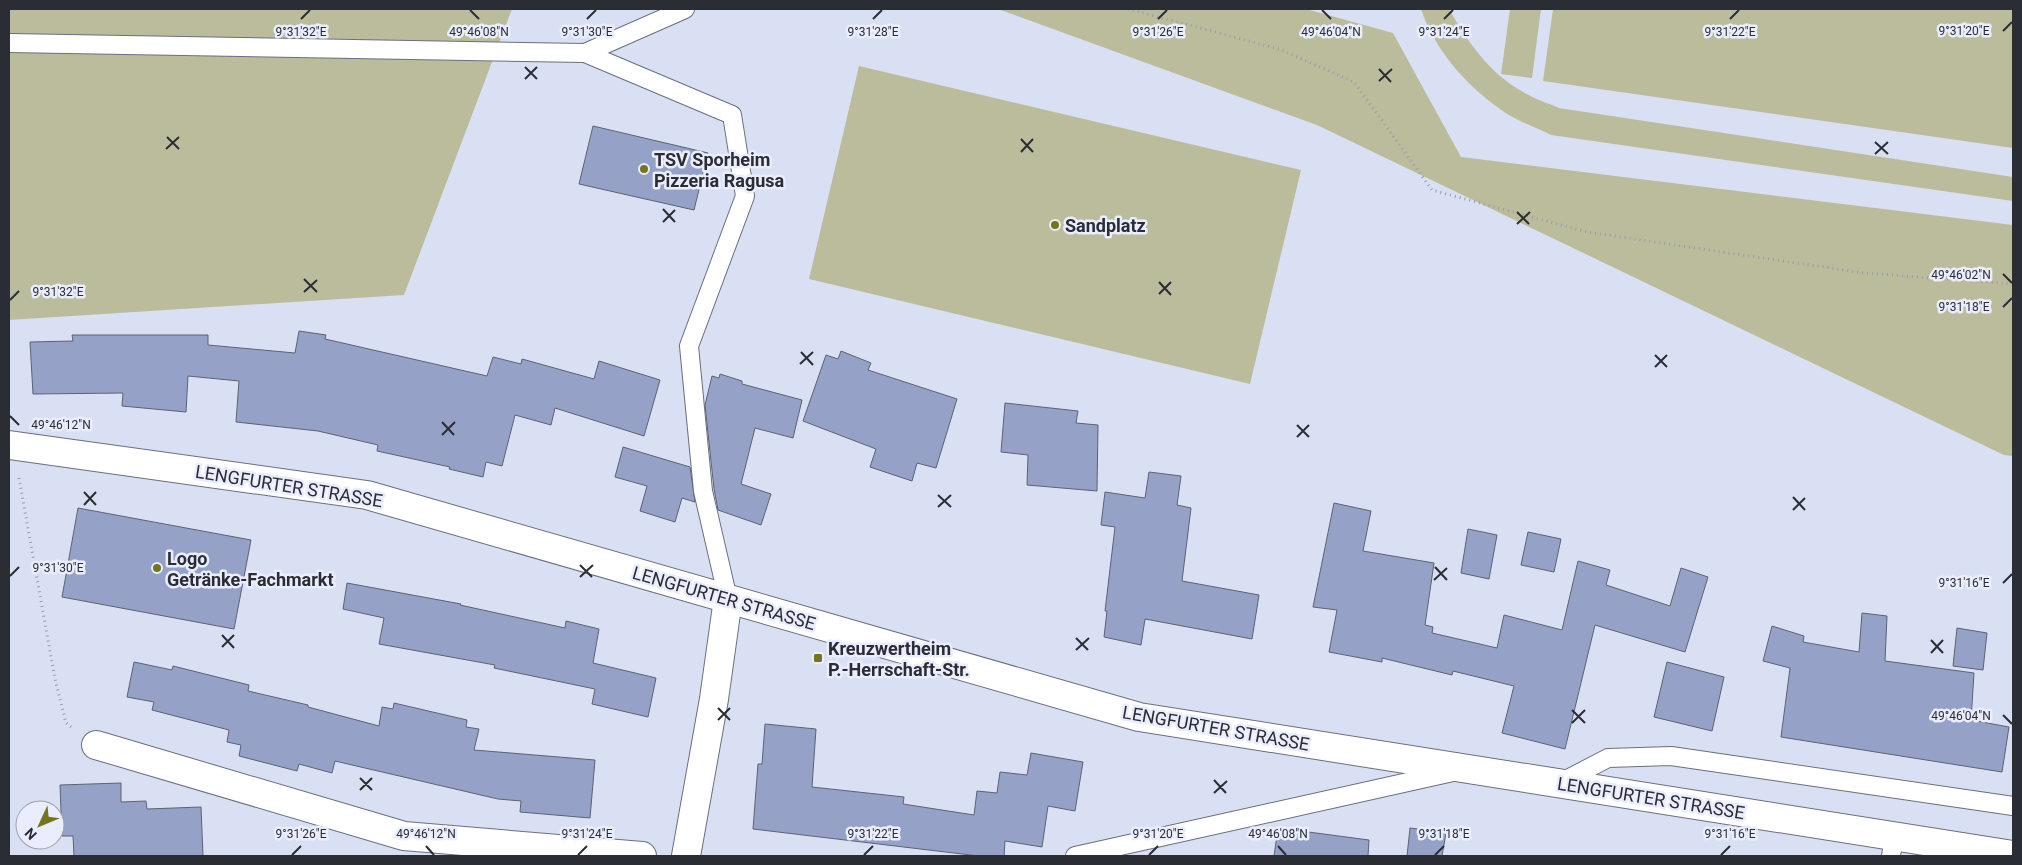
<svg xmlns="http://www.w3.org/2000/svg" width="2022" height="865" viewBox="0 0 2022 865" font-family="Roboto,sans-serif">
<rect width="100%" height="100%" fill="#dae0f3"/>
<!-- green -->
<g fill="#bbbc9b">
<path d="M9 9H512L404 295 9 320Z"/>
<path d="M998 9H1306L1393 33 1461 157 2013 225V456L2004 455 1317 125Z"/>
<path d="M1421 9H1449C1468 42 1489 73 1523 92 1534 99 1547 103 1559 108L2013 177V201L1551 135C1538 128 1522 123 1509 115 1471 91 1435 52 1421 9Z"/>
<path d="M1510 9H1541L1532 78 1501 74Z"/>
<path d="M1553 9H2013V148L1543 81Z"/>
<path d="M859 66 1301 170 1250 384 809 279Z"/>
</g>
<!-- building -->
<g fill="#96a1c8" stroke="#5d6272">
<path d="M593 126 708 153 694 210 579 184Z"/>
<path d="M299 331 326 335 325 339 487 376 493 357 521 364 522 359 594 379 599 361 660 380 644 436 555 408 551 425 515 415 502 466 486 462 483 477 449 469 450 467 377 451 378 445 318 431 236 422 239 381 188 376 186 412 122 406 123 393 33 394 30 342 73 341 72 335H208V345L295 353Z"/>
<path d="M841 351 871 363 868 370 957 399 936 468 917 463 912 481 870 467 876 449 803 421 826 355 838 359Z"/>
<path d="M720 374 742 381V384L802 400 793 438 755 428 741 484 771 494 761 525 718 510 714 489 705 405 712 376 719 378Z"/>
<path d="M1005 403 1078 411 1076 423 1098 425 1097 491 1027 485 1028 455 1001 452Z"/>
<path d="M623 447 690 467 695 502 682 498 675 522 640 511 647 486 615 477Z"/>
<path d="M1149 472 1181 476 1177 505 1191 508 1182 581 1259 595 1252 639 1145 619 1141 645 1104 637 1107 611H1105L1115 527 1101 525 1105 492 1145 498Z"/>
<path d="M1334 503 1371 511 1363 551 1434 563 1425 625 1433 627 1432 633 1497 648 1504 615 1562 630 1578 561 1610 570 1606 585 1670 606 1681 568 1708 577 1685 652 1595 625 1565 749 1502 733 1514 686 1453 671 1452 675 1382 658V662L1329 652 1337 610 1313 607Z"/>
<path d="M78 508 251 540 234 629 62 597Z"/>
<path d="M1468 529 1497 535 1489 579 1461 573Z"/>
<path d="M1528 532 1561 539 1554 572 1521 565Z"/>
<path d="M347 583 461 604 460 605 565 628 566 621 599 629 593 663 656 678 648 717 592 704 595 689 494 668 495 665 379 644 384 618 343 609Z"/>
<path d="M1862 613 1887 616 1885 661 1974 673 1971 720 2009 727 2002 772 1781 737 1790 668 1763 661 1772 626 1804 636 1803 642 1859 652Z"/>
<path d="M1957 628 1987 633 1983 670 1953 666Z"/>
<path d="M134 662 172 670 173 666 249 685 248 691 308 705V707L379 726 382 707 393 709 394 703 467 720 466 727 479 729 474 750 595 760 590 818 520 812 521 801 498 799 335 761 332 773 299 764 297 771 239 756 241 745 227 742 229 730 152 710 154 702 127 697Z"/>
<path d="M1667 662 1724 677 1712 731 1654 717Z"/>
<path d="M765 724 816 729 812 787 904 797 903 804 974 815 977 791 997 793 1000 772 1027 775 1031 753 1083 762 1075 811 1048 806 1042 847 1005 841 1004 856H979L753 829 758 764H762Z"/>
<path d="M121 783V802L146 801 147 809 201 807 203 856H74L73 836H62L60 785Z"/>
<path d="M1278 828 1369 840 1368 856H1274Z"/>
<path d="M1410 828 1446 833 1442 856H1407Z"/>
</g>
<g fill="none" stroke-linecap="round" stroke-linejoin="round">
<!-- service casing -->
<g stroke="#6a6f7f" stroke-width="20">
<g id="service">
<path d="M9 43 585 53 732 115 745 196 689 346 703 491 728 599"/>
<path d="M585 53 685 9"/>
<path d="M1560 783 1608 758 1671 756 2013 806"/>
<path d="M1075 856 1453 772"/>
<path d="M1891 856 1894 836"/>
</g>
</g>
<!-- minor casing -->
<g stroke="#6a6f7f" stroke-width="30">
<g id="minor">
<path d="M9 445 367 495 1139 717 2013 855"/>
<path d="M96 745 404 836 642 856"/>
<path d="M686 856 714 699 728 599"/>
</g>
</g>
<!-- path -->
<g stroke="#999dac" stroke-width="3" stroke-dasharray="1 4" stroke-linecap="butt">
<path d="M1128 9 1279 49 1354 82 1432 190 1587 232 1864 273 2013 284"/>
<path d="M19 478 55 679 66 723 71 727"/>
</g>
<!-- service -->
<use href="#service" stroke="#fff" stroke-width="18"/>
<!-- minor -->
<use href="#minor" stroke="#fff" stroke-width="28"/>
</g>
<!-- ticks -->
<path fill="none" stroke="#2b2d34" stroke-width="2" d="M470 10 479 19M1322 10 1331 19M301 19 310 10M587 19 596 10M873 19 882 10M1158 19 1167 10M1444 19 1453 10M1730 19 1739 10M2003 31 2012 22M525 67 537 79M1379 69 1391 82M525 79 537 67M1379 81 1392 69M167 137 179 149M1021 139 1033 152M1875 142 1888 154M166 149 179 137M1021 152 1033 139M1875 154 1888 142M663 209 675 222M1517 212 1529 224M663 222 675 210M1517 224 1530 212M2003 274 2012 283M304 279 317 292M1159 282 1171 295M304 292 317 280M1159 294 1171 282M10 300 19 291M2003 307 2012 298M801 352 813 365M1655 355 1667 367M800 364 813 352M1655 367 1667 355M10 416 19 425M442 422 454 435M1297 425 1309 437M442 435 455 422M1297 437 1309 425M84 492 96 505M938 495 951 507M1793 497 1805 510M84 505 96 492M938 507 951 495M1793 510 1805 498M580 565 592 577M1435 567 1447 580M10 576 19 567M580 577 593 565M1434 580 1447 568M2003 583 2012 574M222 635 234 648M1076 638 1088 650M1931 640 1943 653M222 647 234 635M1076 650 1089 638M1931 653 1943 640M718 708 730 720M1572 710 1585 723M2003 715 2012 724M718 720 730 708M1572 723 1585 710M360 778 372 790M1214 780 1226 793M360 790 372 778M1214 793 1227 781M426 846 434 855M1278 846 1286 855M292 855 301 846M578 855 587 846M864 855 873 846M1149 855 1158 846M1435 855 1444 846M1721 855 1730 846"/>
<!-- markers -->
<g fill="#76751b" stroke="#e9edfd" stroke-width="2">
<circle cx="644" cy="169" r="5"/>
<circle cx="1055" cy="225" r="5"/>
<circle cx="157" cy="568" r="5"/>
<rect x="813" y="653" width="10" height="10" rx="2.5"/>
</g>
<g text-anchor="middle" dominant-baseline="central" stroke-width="5" stroke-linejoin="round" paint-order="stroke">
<!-- poi labels -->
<g font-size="18" font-weight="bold" fill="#2b2d34" stroke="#e9edfd" text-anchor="start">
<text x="654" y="159">TSV Sporheim<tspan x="654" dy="21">Pizzeria Ragusa</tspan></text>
<text x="1065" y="225">Sandplatz</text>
<text x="167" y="558">Logo<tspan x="167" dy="21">Getränke-Fachmarkt</tspan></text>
<text x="828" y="648">Kreuzwertheim<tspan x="828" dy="21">P.-Herrschaft-Str.</tspan></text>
</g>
<!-- street labels -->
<g font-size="18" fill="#2b2d34" stroke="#e9edfd">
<text transform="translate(289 486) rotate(9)">LENGFURTER STRASSE</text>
<text transform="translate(724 598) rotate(16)">LENGFURTER STRASSE</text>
<text transform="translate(1216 728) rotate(10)">LENGFURTER STRASSE</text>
<text transform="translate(1651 798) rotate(9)">LENGFURTER STRASSE</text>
</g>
</g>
<g font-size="12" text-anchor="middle" fill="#2b2d34" stroke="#e9edfd" stroke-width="5" stroke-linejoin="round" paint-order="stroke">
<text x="1964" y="35">9°31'20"E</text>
<text x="301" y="36">9°31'32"E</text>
<text x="587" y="36">9°31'30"E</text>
<text x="873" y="36">9°31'28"E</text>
<text x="1158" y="36">9°31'26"E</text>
<text x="1444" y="36">9°31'24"E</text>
<text x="1730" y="36">9°31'22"E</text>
<text x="479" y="36">49°46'08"N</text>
<text x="1331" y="36">49°46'04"N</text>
<text x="1961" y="279">49°46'02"N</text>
<text x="58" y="296">9°31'32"E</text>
<text x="1964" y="311">9°31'18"E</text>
<text x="61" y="429">49°46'12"N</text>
<text x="58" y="572">9°31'30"E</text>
<text x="1964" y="587">9°31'16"E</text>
<text x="1961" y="720">49°46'04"N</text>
<text x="426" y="838">49°46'12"N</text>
<text x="1278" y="838">49°46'08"N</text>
<text x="301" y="838">9°31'26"E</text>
<text x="587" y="838">9°31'24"E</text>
<text x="873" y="838">9°31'22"E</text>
<text x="1158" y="838">9°31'20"E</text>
<text x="1444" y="838">9°31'18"E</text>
<text x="1730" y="838">9°31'16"E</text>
</g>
<!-- border -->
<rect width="2022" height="865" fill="none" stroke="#2b2d34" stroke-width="20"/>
<!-- north arrow -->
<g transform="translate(40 825) rotate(226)"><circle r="24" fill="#e9edfd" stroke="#9da0ad"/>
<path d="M0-4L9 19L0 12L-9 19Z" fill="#76751b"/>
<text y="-8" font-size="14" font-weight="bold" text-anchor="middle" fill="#2b2d34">N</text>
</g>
</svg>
